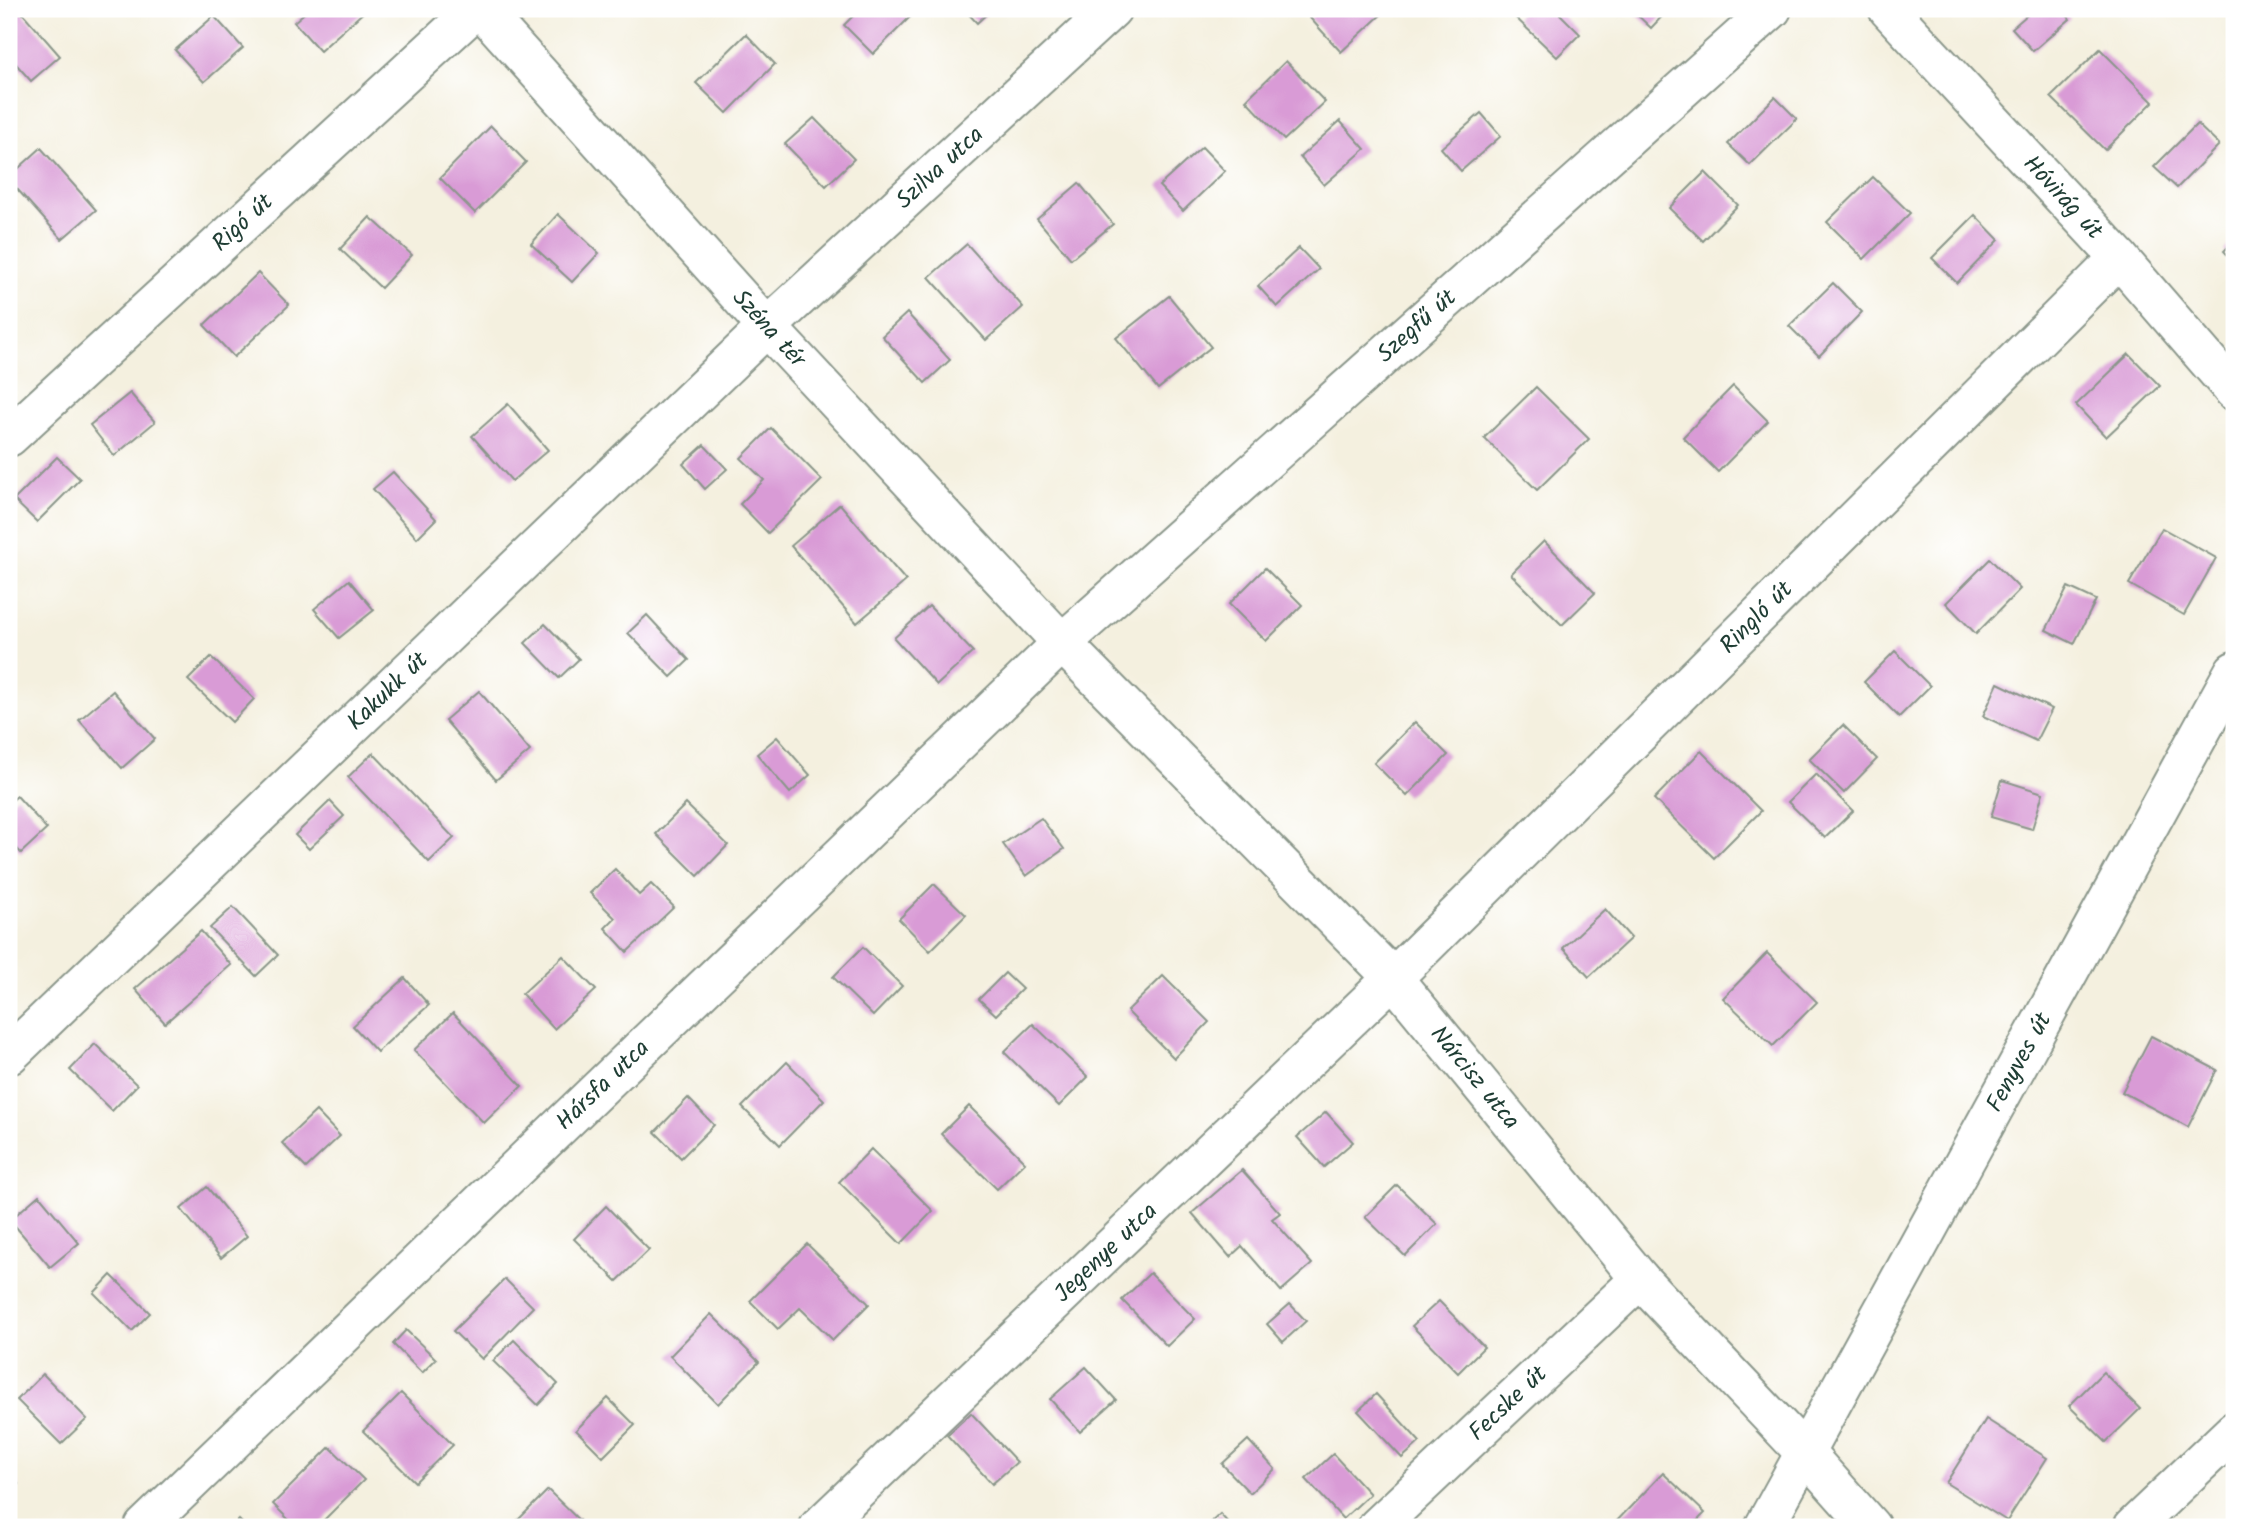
<svg xmlns="http://www.w3.org/2000/svg" width="2243" height="1536" viewBox="0 0 2243 1536" font-family="Kalam,sans-serif">
<rect width="100%" height="100%" fill="#fff"/>
<filter id="ink" filterUnits="userSpaceOnUse"><feTurbulence type="fractalNoise" baseFrequency=".0143" numOctaves="2"/><feDisplacementMap in="SourceGraphic" scale="14" xChannelSelector="R" yChannelSelector="G"/><feConvolveMatrix kernelMatrix="1 2 1 2 8 2 1 2 1" color-interpolation-filters="sRGB"/></filter>
<filter id="wash" filterUnits="userSpaceOnUse"><feTurbulence type="fractalNoise" baseFrequency=".00686" numOctaves="4" result="noise"/><feDisplacementMap in="SourceGraphic" scale="28" xChannelSelector="R" yChannelSelector="G"/><feGaussianBlur stdDeviation="1.57" result="paint"/><feColorMatrix in="noise" values="0 0 0 0 0 0 0 0 0 0 0 0 0 0 0 0 0 1.4 0 .05"/><feComposite in="paint" operator="in"/></filter>
<g filter="url(#wash)">
<rect width="100%" height="100%" fill="#f4f0df"/>
<g id="blocks">
<!-- building -->
<g fill="#d99bd6">
<path d="M9 9H19L60 56 31 81 9 56Z"/>
<path d="M309 9H367L320 51 294 22Z"/>
<path d="M860 9H910L914 13 873 54 844 25Z"/>
<path d="M964 9H992L977 23Z"/>
<path d="M1320 9H1384L1385 11 1341 52 1310 18Z"/>
<path d="M1524 9H1555L1580 34 1557 57 1516 18Z"/>
<path d="M1631 9H1669L1651 28Z"/>
<path d="M2034 9H2062L2070 19 2033 51 2012 28Z"/>
<path d="M214 16 243 48 204 82 175 50Z"/>
<path d="M746 34 775 64 727 113 696 83Z"/>
<path d="M2100 49 2153 102 2105 150 2051 97Z"/>
<path d="M1286 61 1325 102 1284 140 1246 100Z"/>
<path d="M1775 97 1797 119 1750 165 1728 144Z"/>
<path d="M1481 113 1501 136 1461 171 1441 148Z"/>
<path d="M814 118 854 159 826 186 785 144Z"/>
<path d="M1340 121 1365 149 1324 185 1300 157Z"/>
<path d="M2197 124 2219 145 2177 188 2154 167Z"/>
<path d="M491 126 526 162 475 213 440 178Z"/>
<path d="M1202 147 1225 171 1183 211 1159 186Z"/>
<path d="M41 148 96 210 62 239 9 180V177Z"/>
<path d="M1705 172 1738 205 1703 241 1669 208Z"/>
<path d="M1873 177 1910 213 1864 259 1827 222Z"/>
<path d="M1079 183 1113 224 1071 259 1037 219Z"/>
<path d="M558 214 599 253 572 282 531 244Z"/>
<path d="M1975 215 1999 240 1957 283 1932 258Z"/>
<path d="M370 217 412 255 381 288 340 249Z"/>
<path d="M2234 241V262L2224 251Z"/>
<path d="M967 244 1023 307 986 340 929 277Z"/>
<path d="M1299 248 1319 269 1277 307 1258 286Z"/>
<path d="M258 273 289 305 234 357 204 325Z"/>
<path d="M1833 283 1862 312 1819 356 1789 326Z"/>
<path d="M1169 296 1211 347 1158 389 1116 338Z"/>
<path d="M907 313 950 360 925 383 882 336Z"/>
<path d="M2129 354 2160 386 2106 437 2076 405Z"/>
<path d="M1733 386 1768 421 1718 472 1683 437Z"/>
<path d="M1536 387 1589 439 1537 490 1484 438Z"/>
<path d="M130 393 155 422 114 456 90 425Z"/>
<path d="M508 404 548 450 512 481 472 436Z"/>
<path d="M771 428 822 480 768 533 740 504 764 480 741 458Z"/>
<path d="M704 445 727 469 705 489 683 464Z"/>
<path d="M57 457 80 479 37 522 14 500Z"/>
<path d="M393 472 436 519 417 538 373 489Z"/>
<path d="M840 504 906 581 857 623 791 546Z"/>
<path d="M2162 528 2216 558 2184 615 2129 584Z"/>
<path d="M1544 541 1595 593 1562 625 1511 574Z"/>
<path d="M1990 559 2020 589 1976 634 1946 603Z"/>
<path d="M1265 568 1302 605 1266 641 1229 604Z"/>
<path d="M349 580 374 610 339 638 314 609Z"/>
<path d="M2068 587 2096 600 2074 644 2046 630Z"/>
<path d="M929 606 973 652 937 685 894 638Z"/>
<path d="M647 615 689 660 671 677 628 633Z"/>
<path d="M545 624 579 659 559 678 525 643Z"/>
<path d="M1895 651 1930 686 1899 717 1864 682Z"/>
<path d="M211 657 254 699 232 722 188 680Z"/>
<path d="M1998 683 2052 709 2036 741 1983 716Z"/>
<path d="M113 691 155 739 122 768 79 720Z"/>
<path d="M479 691 530 751 496 780 445 720Z"/>
<path d="M1415 722 1448 755 1407 796 1374 763Z"/>
<path d="M1843 725 1877 759 1844 793 1809 759Z"/>
<path d="M777 737 810 775 790 793 757 754Z"/>
<path d="M1701 751 1761 811 1714 858 1654 799Z"/>
<path d="M373 753 454 838 429 862 348 777Z"/>
<path d="M1816 774 1853 811 1825 838 1788 802Z"/>
<path d="M2002 780 2043 793 2032 829 1991 817Z"/>
<path d="M17 796 47 829 21 853 9 840V803Z"/>
<path d="M330 801 344 816 309 849 295 835Z"/>
<path d="M686 804 728 845 698 876 656 834Z"/>
<path d="M1041 818 1064 849 1026 876 1003 844Z"/>
<path d="M615 869 639 895 651 884 674 907 627 952 605 928 615 918 590 893Z"/>
<path d="M934 884 966 915 930 951 899 919Z"/>
<path d="M233 907 278 955 256 976 210 928Z"/>
<path d="M1605 909 1631 938 1589 977 1563 948Z"/>
<path d="M201 931 231 965 165 1023 135 989Z"/>
<path d="M863 947 902 986 873 1016 833 977Z"/>
<path d="M1767 953 1817 1002 1773 1046 1723 998Z"/>
<path d="M563 956 596 990 554 1029 522 994Z"/>
<path d="M1005 973 1022 989 996 1015 979 999Z"/>
<path d="M1163 976 1209 1022 1174 1058 1127 1011Z"/>
<path d="M405 978 429 1005 377 1052 353 1026Z"/>
<path d="M453 1013 522 1086 484 1123 414 1050Z"/>
<path d="M1033 1024 1088 1077 1059 1106 1004 1052Z"/>
<path d="M2151 1036 2217 1070 2188 1127 2122 1092Z"/>
<path d="M95 1044 137 1085 112 1111 70 1070Z"/>
<path d="M787 1062 824 1100 780 1145 742 1107Z"/>
<path d="M688 1098 714 1125 681 1158 655 1132Z"/>
<path d="M969 1106 1025 1162 997 1189 941 1134Z"/>
<path d="M316 1111 340 1136 306 1168 282 1143Z"/>
<path d="M1326 1112 1353 1142 1324 1167 1297 1137Z"/>
<path d="M871 1149 933 1211 901 1244 839 1182Z"/>
<path d="M1242 1170 1280 1213 1272 1219 1312 1264 1281 1291 1242 1246 1230 1257 1192 1213Z"/>
<path d="M1397 1185 1437 1224 1405 1256 1365 1217Z"/>
<path d="M207 1187 247 1236 221 1258 181 1209Z"/>
<path d="M39 1195 79 1243 50 1267 10 1220Z"/>
<path d="M606 1206 649 1250 617 1281 574 1239Z"/>
<path d="M807 1244 869 1304 833 1340 800 1308 778 1329 750 1301Z"/>
<path d="M1150 1273 1195 1319 1167 1346 1122 1300Z"/>
<path d="M111 1275 150 1313 132 1331 94 1293Z"/>
<path d="M505 1279 533 1307 482 1359 453 1331Z"/>
<path d="M1439 1301 1484 1347 1458 1373 1412 1326Z"/>
<path d="M1290 1304 1306 1321 1283 1342 1267 1324Z"/>
<path d="M711 1314 759 1362 718 1404 670 1356Z"/>
<path d="M406 1330 436 1359 422 1373 393 1344Z"/>
<path d="M514 1340 558 1384 538 1405 493 1361Z"/>
<path d="M1086 1367 1116 1400 1080 1432 1050 1399Z"/>
<path d="M2103 1372 2140 1409 2106 1442 2069 1406Z"/>
<path d="M43 1374 87 1419 61 1444 17 1400Z"/>
<path d="M401 1393 453 1445 415 1482 363 1431Z"/>
<path d="M1376 1394 1420 1442 1402 1458 1358 1411Z"/>
<path d="M608 1398 635 1425 603 1457 576 1430Z"/>
<path d="M971 1413 1017 1462 992 1484 947 1435Z"/>
<path d="M1986 1419 2047 1458 2007 1521 1946 1483Z"/>
<path d="M1248 1440 1275 1469 1250 1493 1222 1464Z"/>
<path d="M330 1447 364 1480 317 1527H296L273 1504Z"/>
<path d="M1333 1454 1370 1494 1343 1519 1306 1479Z"/>
<path d="M9 1473 18 1484 9 1492Z"/>
<path d="M1663 1473 1705 1513 1691 1527H1611Z"/>
<path d="M548 1490 586 1527H511Z"/>
<path d="M1220 1514 1232 1527H1206Z"/>
<path d="M239 1520 246 1527H232Z"/>
</g>
</g>
</g>
<g filter="url(#ink)">
<use href="#blocks" fill-opacity="0" stroke="#8a968a" stroke-width="2"/>
<g fill="none" stroke-linecap="round" stroke-linejoin="round">
<!-- street casing -->
<g stroke="#8a968a" stroke-width="42">
<g id="street">
<path id="s1" d="M481 9 767 327 1062 643 1393 978 1640 1279 1806 1454 1871 1527"/>
<path id="s2" d="M1888 9 2119 258 2234 391"/>
<path id="s3" d="M9 437 476 9"/>
<path id="s4" d="M9 1055 767 327 1112 9"/>
<path id="s5" d="M144 1527 1062 643 1772 9"/>
<path id="s6" d="M819 1527 1393 978 2119 258"/>
<path id="s7" d="M1377 1527 1640 1279"/>
<path id="s8" d="M1764 1527 2234 671"/>
<path d="M2133 1527 2234 1431"/>
</g>
</g>
<!-- street -->
<use href="#street" stroke="#fff" stroke-width="38"/>
</g>
</g>
<g text-anchor="middle" dominant-baseline="central" stroke-width="5" stroke-linejoin="round" paint-order="stroke">
<!-- street labels -->
<g font-size="24" fill="#1f3d34" stroke="#fff">
<text stroke="none"><textPath href="#s4" startOffset="1286">Szilva utca</textPath></text>
<text stroke="none"><textPath href="#s2" startOffset="257">Hóvirág út</textPath></text>
<text stroke="none"><textPath href="#s3" startOffset="317">Rigó út</textPath></text>
<text stroke="none"><textPath href="#s5" startOffset="1750">Szegfű út</textPath></text>
<text stroke="none"><textPath href="#s1" startOffset="430">Széna tér</textPath></text>
<text stroke="none"><textPath href="#s6" startOffset="1306">Ringló út</textPath></text>
<text stroke="none"><textPath href="#s4" startOffset="525">Kakukk út</textPath></text>
<text stroke="none"><textPath href="#s8" startOffset="530">Fenyves út</textPath></text>
<text stroke="none"><textPath href="#s1" startOffset="1460">Nárcisz utca</textPath></text>
<text stroke="none"><textPath href="#s5" startOffset="637">Hársfa utca</textPath></text>
<text stroke="none"><textPath href="#s6" startOffset="397">Jegenye utca</textPath></text>
<text stroke="none"><textPath href="#s7" startOffset="180">Fecske út</textPath></text>
</g>
</g>
<!-- margin -->
<rect width="2243" height="1536" fill="none" stroke="#fff" stroke-width="35"/>
</svg>
